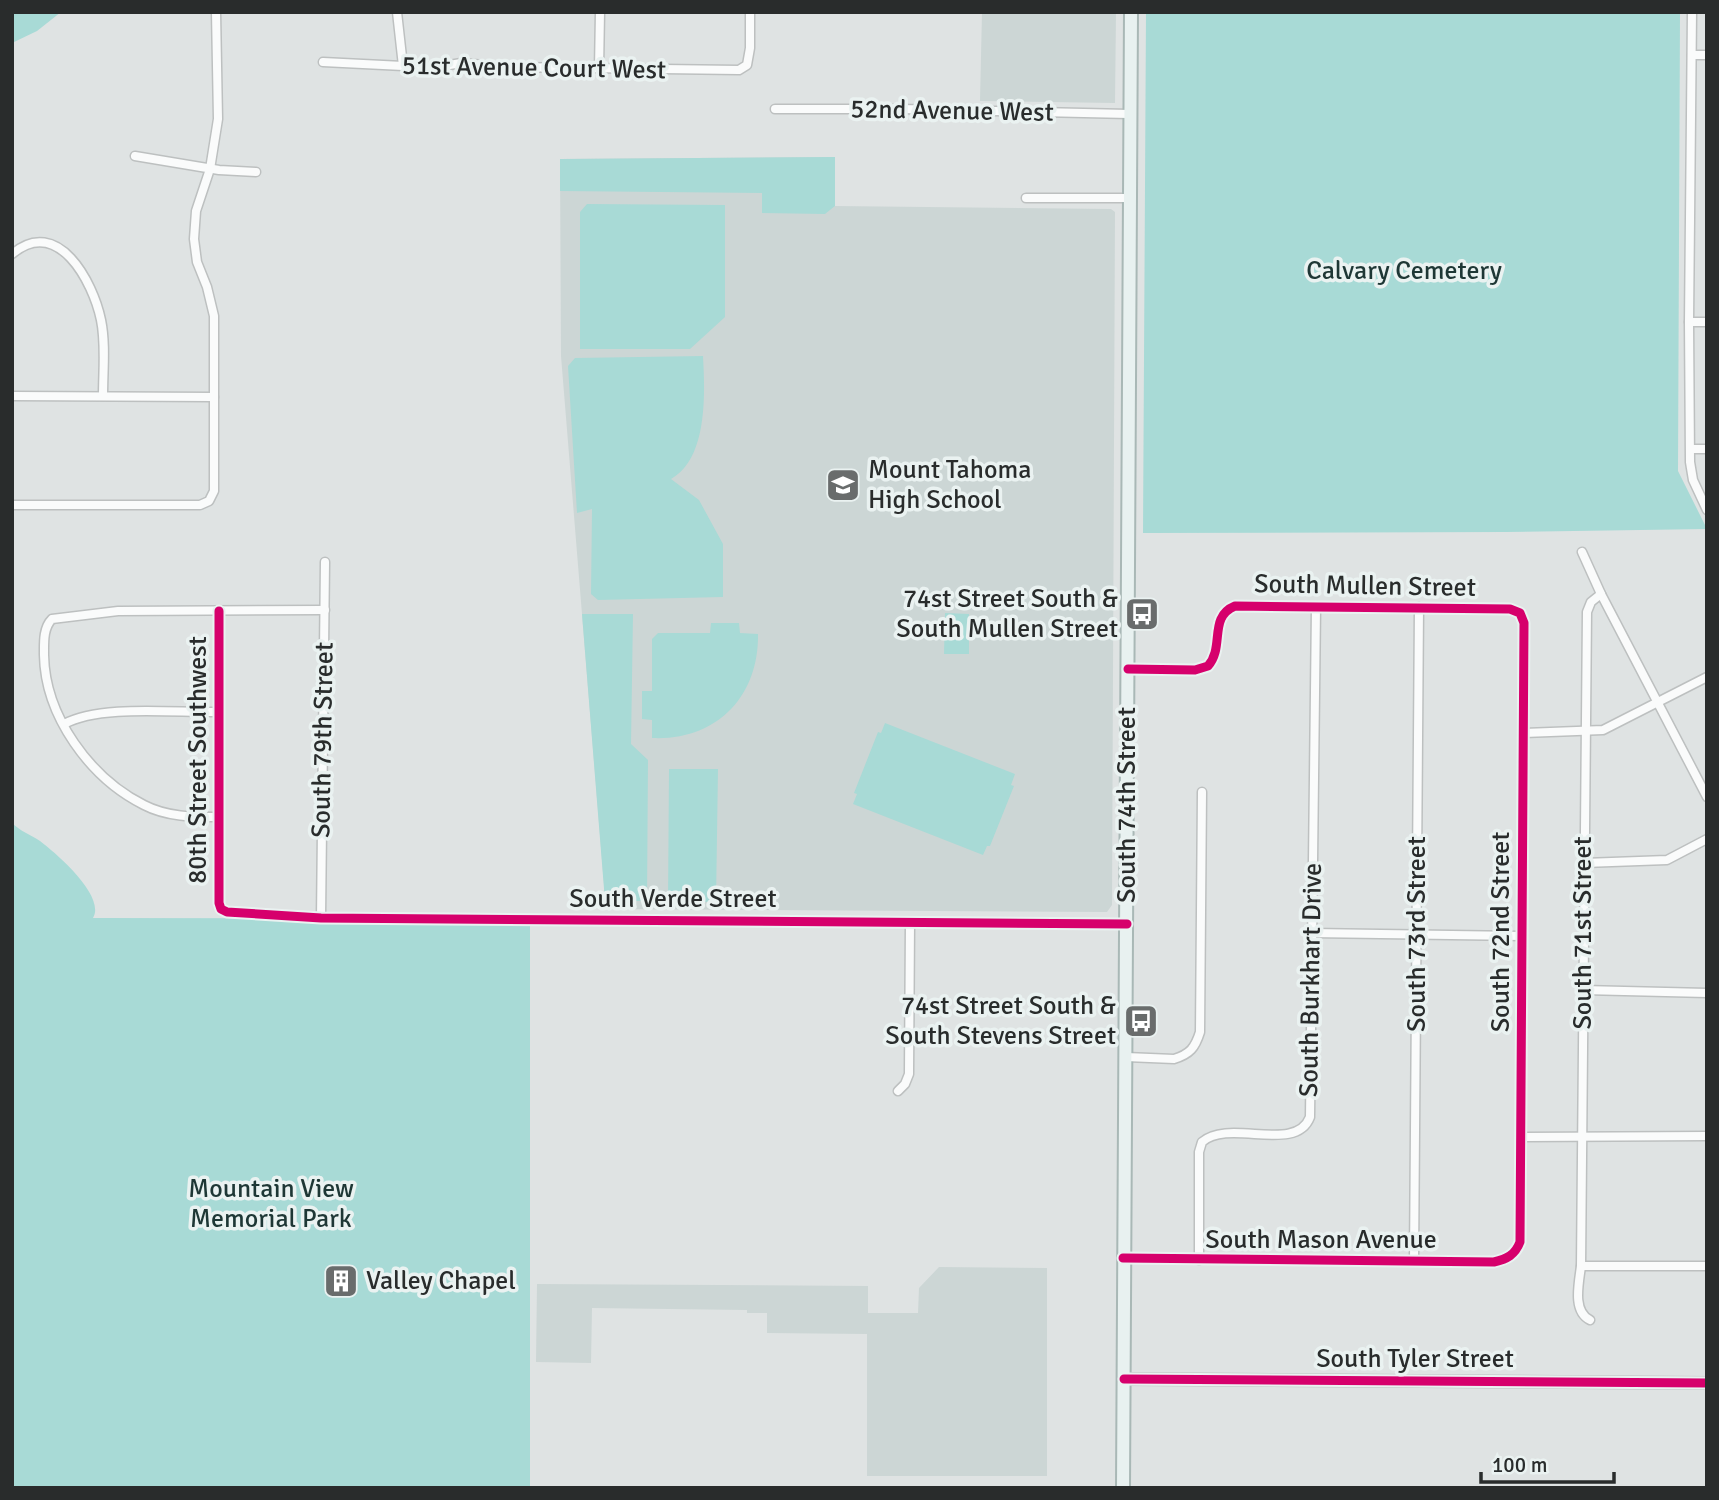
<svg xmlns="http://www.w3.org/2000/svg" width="1719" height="1500" viewBox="0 0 1719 1500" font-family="Signika,sans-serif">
<rect width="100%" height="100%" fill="#dfe3e3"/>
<!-- built -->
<g fill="#ccd6d5">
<path d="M982 12H1116L1115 103 980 101Z"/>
<path d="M835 157V206L1111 209 1115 212 1112 905 1107 912 606 909 561 356 560 159Z"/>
<path d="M939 1267 1047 1268V1476H867V1334L767 1333V1313H747V1310L592 1308 591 1363 536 1362 537 1284 868 1286V1313H918L919 1288Z"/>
</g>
<!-- green -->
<g fill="#a8dad6">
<path d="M12 12H61L37 31 12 43Z"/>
<path d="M1146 12H1680L1678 471 1707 529 1505 532 1143 533Z"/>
<path d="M835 157V206L825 214 762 213V193L560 191V159Z"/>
<path d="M587 204 725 205V317L690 349H580V212Z"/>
<path d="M703 356C705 393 708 458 671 479L699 500 723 544V597L598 600 591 594 592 509 577 513 568 366 575 358Z"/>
<path d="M945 613 969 614V654H944Z"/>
<path d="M582 614H633L631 744 648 760 647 901H605Z"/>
<path d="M711 623H739L740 633 758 634C759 697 716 741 652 738V720L642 719V691H652V639L658 633H710Z"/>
<path d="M885 723 1015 774 1011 785 1014 786 990 846H987L983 855 853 804 857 794 854 793 878 732 881 733Z"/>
<path d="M669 769H718L716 902H668Z"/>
<path d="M12 823C20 831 31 835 40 841 57 854 106 896 93 918L530 919V1488H12Z"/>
</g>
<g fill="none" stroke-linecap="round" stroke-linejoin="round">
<!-- street casing -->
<g stroke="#bdc0c0" stroke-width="11">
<g id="street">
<path d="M397 12 403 66"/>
<path d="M1692 12 1689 322 1690 462 1693 480 1707 510"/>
<path d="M1692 55H1707"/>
<path d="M323 62 403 66 438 67 461 63 508 67 739 70 747 65 750 48V12"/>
<path d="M599 69 600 12"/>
<path d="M775 109H900L1129 114"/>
<path d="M135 156 219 170 256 172"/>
<path d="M1026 198H1129"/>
<path d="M12 254C58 215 93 282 101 320 106 344 103 371 103 396"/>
<path d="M1689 322H1707"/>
<path d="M12 396 214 397"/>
<path d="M1691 449H1707"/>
<path d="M12 505H200L209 501 214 491V316L207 287 197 262 194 239 196 211 210 169 218 119 216 12"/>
<path d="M1582 552 1601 594 1591 602 1587 612 1581 1266C1579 1283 1572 1311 1590 1320"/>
<path d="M1601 594 1707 797"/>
<path d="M219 611V903L221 909 227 912 321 918 1127 924"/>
<path d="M64 724C100 704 176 713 219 712"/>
<path d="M1523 733 1603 730 1707 677"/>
<path d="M218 817C193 817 167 817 144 805 90 778 45 716 44 655 44 643 43 628 52 619L118 611 325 610"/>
<path d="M1584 863 1667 860 1707 839"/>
<path d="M321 918 325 562"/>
<path d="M1311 933 1521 936"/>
<path d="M1583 990 1707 993"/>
<path d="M1126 1057 1174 1059C1190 1054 1195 1048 1200 1032L1202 792"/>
<path d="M898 1091 905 1084 909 1074 910 922"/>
<path d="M1522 1137 1707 1136"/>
<path d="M1123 1258 1494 1262C1507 1259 1515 1255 1520 1242L1524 623 1520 613 1510 609 1235 606C1208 617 1225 647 1208 666L1195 670 1128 669"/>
<path d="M1199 1260V1152L1202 1142C1229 1118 1296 1154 1310 1117L1316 607"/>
<path d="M1414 1261 1419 607"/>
<path d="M1581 1266H1707"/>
</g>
</g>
<!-- secondary casing -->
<g stroke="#bdc0c0" stroke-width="14">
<path id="secondary" d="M1124 1379 1707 1383"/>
</g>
<!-- primary casing -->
<g stroke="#a9b8b6" stroke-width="16">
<path id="primary" d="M1123 1488 1131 12"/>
</g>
<!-- street -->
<use href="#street" stroke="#fafbfb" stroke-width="8"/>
<!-- secondary -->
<use href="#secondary" stroke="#f2f6f6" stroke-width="10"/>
<!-- primary -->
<use href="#primary" stroke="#e8f1f0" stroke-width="12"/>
<!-- cycleway casing -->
<g stroke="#eaf2f1" stroke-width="13">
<g id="cycleway">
<path d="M219 611V903L221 909 227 912 321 918 1127 924"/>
<path d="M1123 1258 1494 1262C1507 1259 1515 1255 1520 1242L1524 623 1520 613 1510 609 1235 606C1208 617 1225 647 1208 666L1195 670 1128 669"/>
<path d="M1124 1379 1707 1383"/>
</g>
</g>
<!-- cycleway -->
<use href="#cycleway" stroke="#d6006c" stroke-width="9"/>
</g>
<!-- icons -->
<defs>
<g id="school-square" transform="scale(1.75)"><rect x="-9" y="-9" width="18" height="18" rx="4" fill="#696c6c" stroke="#eaf2f1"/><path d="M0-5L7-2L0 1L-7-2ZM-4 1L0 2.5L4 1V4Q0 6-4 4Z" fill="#fff"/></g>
<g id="bus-square" transform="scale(1.75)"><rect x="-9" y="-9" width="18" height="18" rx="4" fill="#696c6c" stroke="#eaf2f1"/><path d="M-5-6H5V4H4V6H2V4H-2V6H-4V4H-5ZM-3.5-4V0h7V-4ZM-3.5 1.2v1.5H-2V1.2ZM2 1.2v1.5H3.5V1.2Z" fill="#fff"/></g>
<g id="building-square" transform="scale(1.75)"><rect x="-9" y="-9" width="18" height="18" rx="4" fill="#696c6c" stroke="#eaf2f1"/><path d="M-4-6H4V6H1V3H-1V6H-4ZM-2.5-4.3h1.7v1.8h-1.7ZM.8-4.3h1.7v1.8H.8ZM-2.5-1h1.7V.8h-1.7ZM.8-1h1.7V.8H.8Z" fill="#fff"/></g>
</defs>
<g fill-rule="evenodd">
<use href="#school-square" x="843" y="485"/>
<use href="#bus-square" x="1142" y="614"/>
<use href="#bus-square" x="1141" y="1021"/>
<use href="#building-square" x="341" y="1281"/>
</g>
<g text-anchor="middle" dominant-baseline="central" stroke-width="7" stroke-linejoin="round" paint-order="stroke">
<!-- street labels -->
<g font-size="26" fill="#292c2c" stroke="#eaf2f1">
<text transform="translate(534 68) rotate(1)">51st Avenue Court West</text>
<text transform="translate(952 111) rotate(1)">52nd Avenue West</text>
<text transform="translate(1365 586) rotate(1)">South Mullen Street</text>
<text transform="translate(323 740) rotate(-89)">South 79th Street</text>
<text transform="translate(198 760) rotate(-90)">80th Street Southwest</text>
<text transform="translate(1127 805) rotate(-90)">South 74th Street</text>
<text x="673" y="899">South Verde Street</text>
<text transform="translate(1501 932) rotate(-90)">South 72nd Street</text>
<text transform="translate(1583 933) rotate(-90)">South 71st Street</text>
<text transform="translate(1417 934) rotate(-90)">South 73rd Street</text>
<text transform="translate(1311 980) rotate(-89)">South Burkhart Drive</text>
<text x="1321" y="1240">South Mason Avenue</text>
<text x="1415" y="1359">South Tyler Street</text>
</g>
<!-- park labels -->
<g font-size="26" fill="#1e3735" stroke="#eaf2f1">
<text x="1404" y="271">Calvary Cemetery</text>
<text x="271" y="1189">Mountain View<tspan x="271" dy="30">Memorial Park</tspan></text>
</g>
<!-- poi labels -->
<g font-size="26" fill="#292c2c" stroke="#eaf2f1" text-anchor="start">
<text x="868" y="470">Mount Tahoma<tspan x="868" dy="30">High School</tspan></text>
<text x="1118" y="599" text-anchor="end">74st Street South &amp;<tspan x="1118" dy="30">South Mullen Street</tspan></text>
<text x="1116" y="1006" text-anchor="end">74st Street South &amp;<tspan x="1116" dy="30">South Stevens Street</tspan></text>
<text x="366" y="1281">Valley Chapel</text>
</g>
</g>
<!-- border -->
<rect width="1719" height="1500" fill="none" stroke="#292c2c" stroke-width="28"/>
<!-- scale -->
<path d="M1481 1472v10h133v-10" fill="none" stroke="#292c2c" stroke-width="3.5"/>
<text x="1492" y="1472" font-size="21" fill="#292c2c" stroke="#eaf2f1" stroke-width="5" paint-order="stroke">100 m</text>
</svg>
